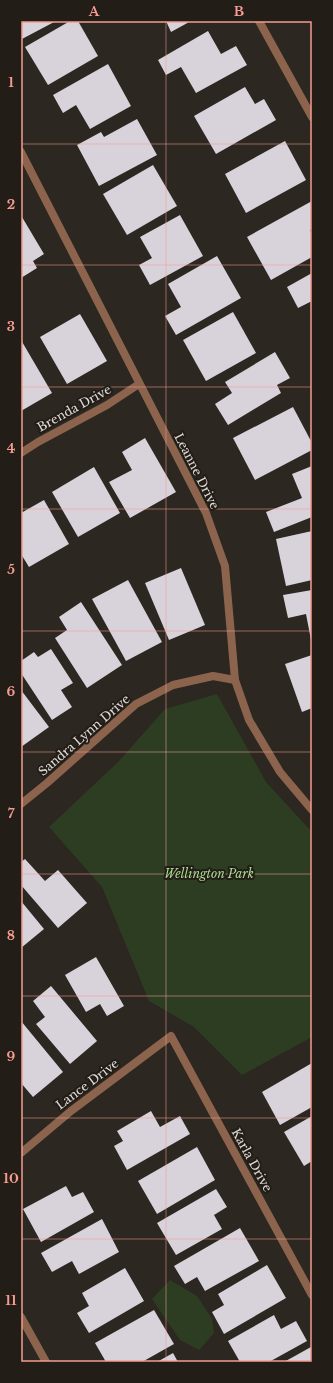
<svg xmlns="http://www.w3.org/2000/svg" width="333" height="1383" viewBox="0 0 333 1383" font-family="'Libre Baskerville',serif">
<rect width="100%" height="100%" fill="#2c2720"/>
<!-- green -->
<g fill="#2c3d22">
<path d="M217 694 266 782 312 832V1037L242 1075 194 1027 149 1001 102 887 49 827 119 761 165 709Z"/>
<path d="M170 1280 197 1296 212 1319 214 1333 199 1350 180 1340 152 1299Z"/>
</g>
<!-- building -->
<g fill="#d8d2db">
<path d="M21 21H56L22 39Z"/>
<path d="M70 21H78L98 56 48 85 25 47Z"/>
<path d="M166 21H191L171 32Z"/>
<path d="M208 31 221 54 236 46 247 65 196 93 181 67 166 75 158 60Z"/>
<path d="M108 64 131 106 90 129 76 105 63 113 53 95Z"/>
<path d="M245 87 255 104 264 99 276 120 216 154 194 116Z"/>
<path d="M137 119 157 155 99 186 77 145 101 132 104 137Z"/>
<path d="M285 141 306 180 246 213 225 174Z"/>
<path d="M153 165 177 206 127 235 103 194Z"/>
<path d="M312 201V229L310 230 312 234V257L271 280 247 237Z"/>
<path d="M180 215 203 256 150 285 139 265 152 258 140 237Z"/>
<path d="M22 217 44 254 33 261 37 268 21 278V218Z"/>
<path d="M217 256 241 298 176 335 165 316 181 307 168 284Z"/>
<path d="M312 273V301L298 308 287 287Z"/>
<path d="M233 312 256 353 206 381 183 340Z"/>
<path d="M80 314 107 361 67 384 40 337Z"/>
<path d="M21 340 52 393 21 411Z"/>
<path d="M275 352 290 378 277 385 281 393 228 425 215 404 232 393 225 382Z"/>
<path d="M293 407 312 443V450L255 480 233 438Z"/>
<path d="M145 438 176 492 130 518 109 482 132 470 122 452Z"/>
<path d="M312 466V517L274 532 266 512 302 498 292 474Z"/>
<path d="M94 467 120 513 78 537 52 492Z"/>
<path d="M44 500 69 544 29 567 21 554V513Z"/>
<path d="M312 531V580L286 586 276 539Z"/>
<path d="M181 568 205 625 169 640 145 583Z"/>
<path d="M128 580 162 642 126 661 92 599Z"/>
<path d="M312 590V640H311L306 614 288 618 283 595Z"/>
<path d="M81 602 122 665 87 688 55 638 67 630 59 617Z"/>
<path d="M51 649 73 683 61 690 72 707 52 720 21 673V661L34 652 38 657Z"/>
<path d="M312 655V708L302 712 285 664Z"/>
<path d="M21 690 49 727 21 747Z"/>
<path d="M25 859 45 881 58 870 87 903 58 928 21 885V862Z"/>
<path d="M21 901 44 929 21 948Z"/>
<path d="M96 957 124 1006 107 1016 100 1004 86 1012 65 975Z"/>
<path d="M51 986 97 1041 70 1064 36 1024 45 1017 33 1001Z"/>
<path d="M21 1021 63 1072 33 1097 21 1083Z"/>
<path d="M312 1063V1107L280 1125 262 1092Z"/>
<path d="M151 1111 160 1127 180 1116 190 1134 127 1170 114 1146 123 1141 117 1131Z"/>
<path d="M312 1116V1161L304 1166 284 1132Z"/>
<path d="M197 1147 215 1180 157 1214 138 1181Z"/>
<path d="M66 1186 72 1197 83 1192 94 1212 41 1242 23 1209Z"/>
<path d="M216 1189 227 1207 214 1215 222 1229 176 1255 157 1223Z"/>
<path d="M102 1219 119 1252 79 1274 72 1261 52 1272 41 1253Z"/>
<path d="M240 1228 259 1261 205 1291 197 1277 185 1284 174 1266Z"/>
<path d="M267 1265 286 1298 224 1334 212 1312 224 1305 218 1294Z"/>
<path d="M125 1268 144 1301 89 1333 77 1313 89 1306 82 1293Z"/>
<path d="M154 1310 174 1344 142 1362H106L95 1343Z"/>
<path d="M274 1315 281 1329 296 1321 307 1341 269 1362H240L228 1341Z"/>
<path d="M311 1347 312 1349V1362H284Z"/>
<path d="M173 1353 178 1362H157Z"/>
</g>
<g fill="none" stroke-linecap="round" stroke-linejoin="round">
<!-- street -->
<g stroke="#8c634c" stroke-width="8">
<path d="M259 21 312 117"/>
<path d="M21 152 206 513 225 566 235 680 249 720 280 772 312 810"/>
<path d="M21 453 38 442 107 405 139 384"/>
<path d="M21 804 47 783 136 704 173 685 213 676 235 680"/>
<path d="M21 1153 71 1111 171 1036 312 1295"/>
<path d="M21 1317 46 1362"/>
</g>
</g>
<!-- grid -->
<path fill="none" stroke="#f59c91" stroke-width="1" stroke-opacity="0.55" d="M166 21V1362M21 144H312M21 265H312M21 387H312M21 509H312M21 631H312M21 752H312M21 874H312M21 996H312M21 1118H312M21 1239H312"/>
<g text-anchor="middle" dominant-baseline="central" stroke-width="4" stroke-linejoin="round" paint-order="stroke">
<!-- street labels -->
<g font-size="12" fill="#e0dcd8" stroke="#231d17">
<text transform="translate(74 408) rotate(-29)">Brenda Drive</text>
<text transform="translate(197 471) rotate(63)">Leanne Drive</text>
<text transform="translate(84 735) rotate(-41)">Sandra Lynn Drive</text>
<text transform="translate(87 1084) rotate(-37)">Lance Drive</text>
<text transform="translate(252 1160) rotate(61)">Karla Drive</text>
</g>
<!-- park labels -->
<g font-size="12" font-style="italic" fill="#abdb91" stroke="#231d17">
<text x="209" y="873">Wellington Park</text>
</g>
</g>
<!-- border -->
<rect width="333" height="1383" fill="none" stroke="#231d17" stroke-width="44"/>
<rect x="22" y="22" width="289" height="1339" fill="none" stroke="#f59c91" stroke-width="1.5"/>
<g font-size="13" text-anchor="middle" font-weight="bold" fill="#f59c91">
<text x="94" y="16">A</text>
<text x="239" y="16">B</text>
<text x="11" y="87">1</text>
<text x="11" y="209">2</text>
<text x="11" y="331">3</text>
<text x="11" y="453">4</text>
<text x="11" y="574">5</text>
<text x="11" y="696">6</text>
<text x="11" y="818">7</text>
<text x="11" y="940">8</text>
<text x="11" y="1061">9</text>
<text x="11" y="1183">10</text>
<text x="11" y="1305">11</text>
</g>
</svg>
